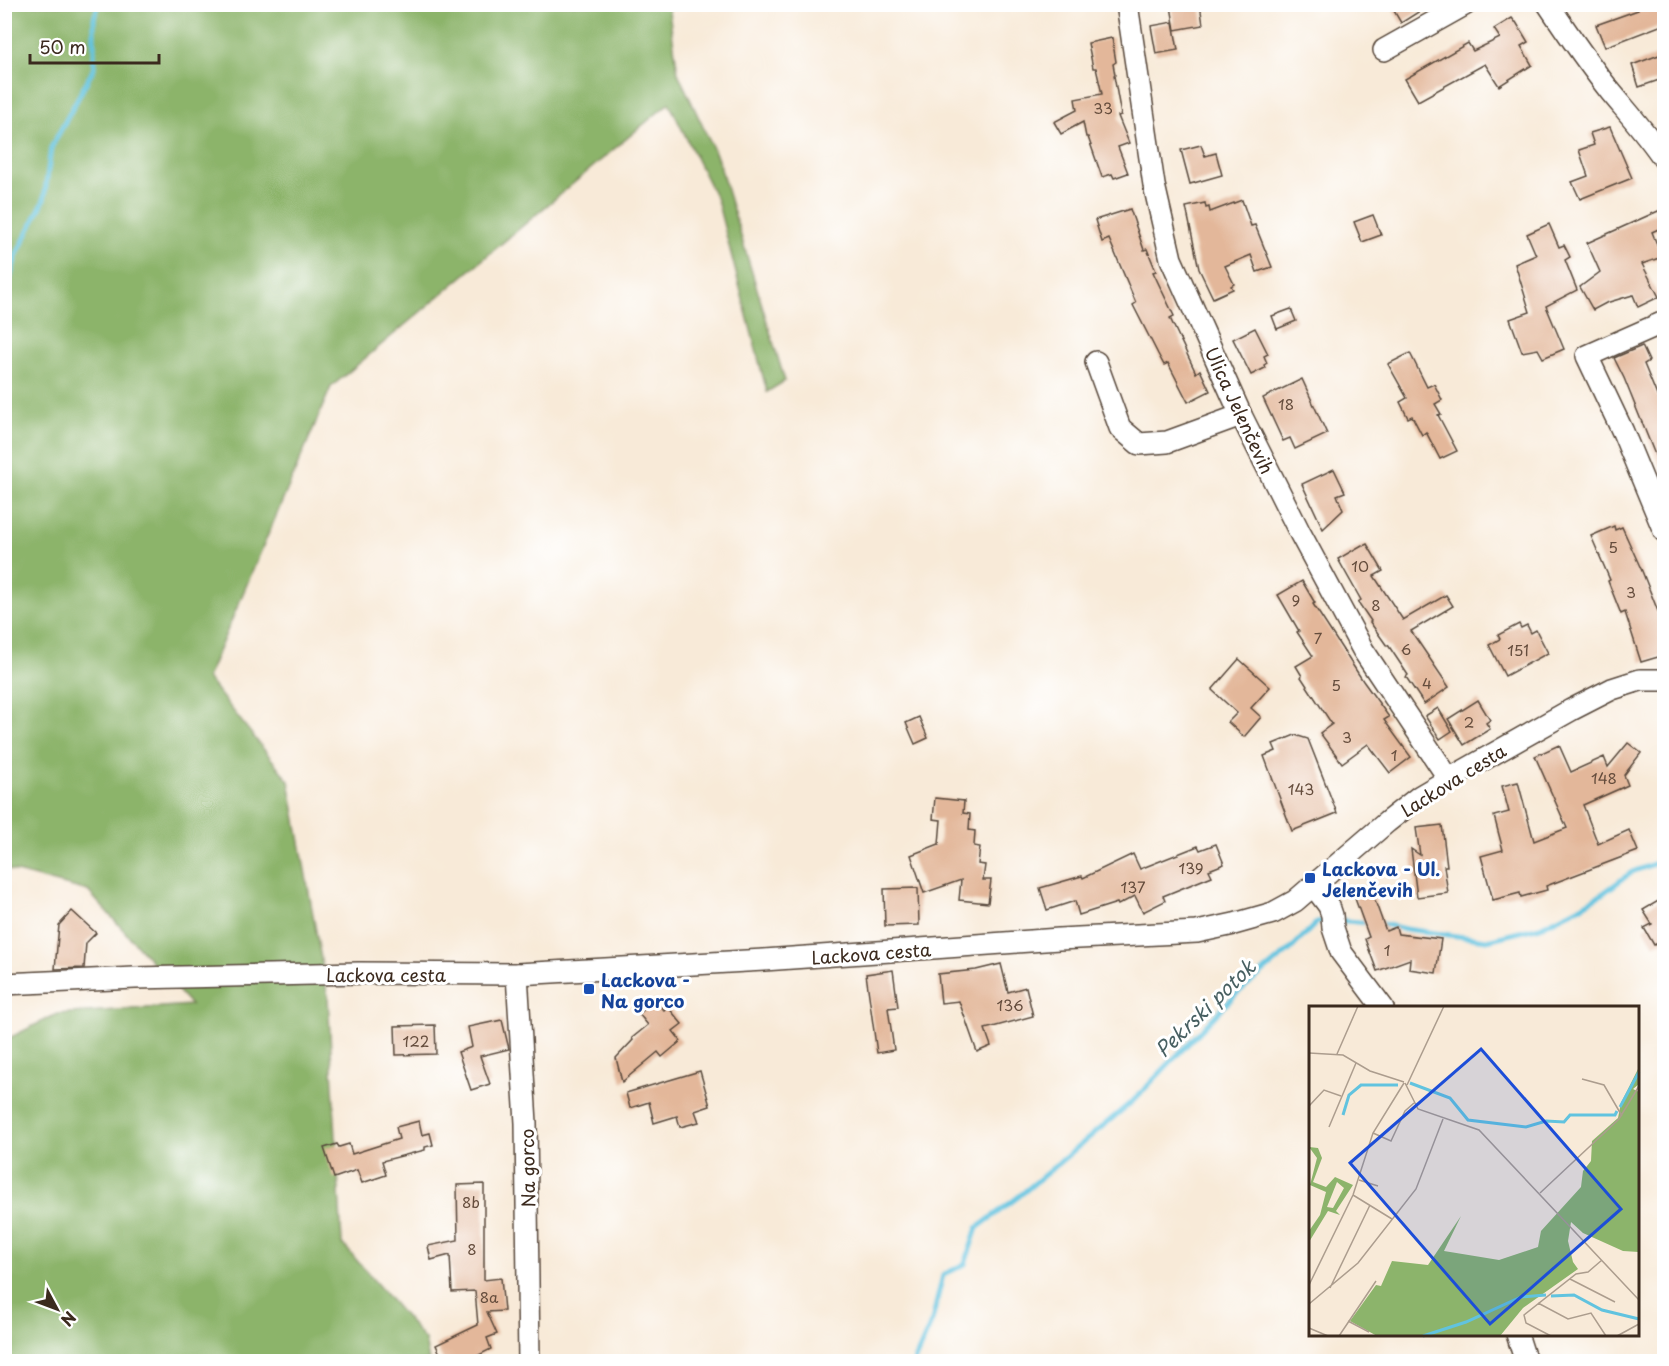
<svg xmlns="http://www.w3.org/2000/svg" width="1669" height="1366" viewBox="0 0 1669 1366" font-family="'Playpen Sans',sans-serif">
<rect width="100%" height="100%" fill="#fff"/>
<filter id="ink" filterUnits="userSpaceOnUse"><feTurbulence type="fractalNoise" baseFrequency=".0167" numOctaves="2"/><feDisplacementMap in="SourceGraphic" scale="12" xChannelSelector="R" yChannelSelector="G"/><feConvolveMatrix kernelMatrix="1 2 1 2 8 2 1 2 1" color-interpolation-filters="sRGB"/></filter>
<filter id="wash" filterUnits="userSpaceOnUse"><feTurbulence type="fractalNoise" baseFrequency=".008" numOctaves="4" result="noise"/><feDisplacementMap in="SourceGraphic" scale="24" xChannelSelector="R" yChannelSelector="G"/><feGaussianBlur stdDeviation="1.35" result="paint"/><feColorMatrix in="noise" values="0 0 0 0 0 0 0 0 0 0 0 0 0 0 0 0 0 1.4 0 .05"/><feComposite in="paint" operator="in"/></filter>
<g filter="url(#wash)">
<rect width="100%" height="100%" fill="#f8ead8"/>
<!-- forest -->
<path fill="#8cb46b" stroke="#646f44" stroke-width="1.5" d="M5 5H668L678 73 717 157 785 381 767 392 717 200 669 103 331 387 207 678 289 781 328 998 342 1243 425 1340 429 1361 5 1362V1040L57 1014 191 1005 88 891 5 869Z"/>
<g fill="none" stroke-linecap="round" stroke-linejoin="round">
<!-- stream -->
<g stroke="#61c3df" stroke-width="5">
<path d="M4 300 16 256 44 200 51 148 94 68V18L99 4"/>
<path d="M1336 920 1369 923"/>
<path d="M1378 923 1405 929 1487 940 1540 927 1578 908 1602 894 1632 872 1664 860"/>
<path d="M914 1362 932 1321 943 1275 965 1264 977 1228 1018 1197 1134 1100 1235 995 1291 949 1317 922 1327 921"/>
</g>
</g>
<g id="blocks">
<!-- building -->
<g fill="#e3b79a">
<path d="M1179 4H1200L1203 25 1175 30 1171 6Z"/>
<path d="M1390 4H1431L1401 23Z"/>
<path d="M1636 4H1665V24L1605 47 1596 25 1638 10Z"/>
<path d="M1512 18 1515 22H1516L1528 42 1521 46 1532 65 1499 86 1485 64 1418 101 1405 79 1468 43 1473 51 1500 38 1494 29Z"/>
<path d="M1173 22 1178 50 1156 54 1151 26Z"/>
<path d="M1112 38 1116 62 1113 64 1115 75 1114 76 1121 115 1118 116 1129 143 1118 147 1128 173 1114 178 1112 174 1102 177 1088 137H1086L1083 122 1061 134 1054 122 1077 110 1075 99 1102 94 1096 68H1093L1088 43Z"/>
<path d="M1659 55 1665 70V78L1639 87 1632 65Z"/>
<path d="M1610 127 1632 178 1580 199 1572 182 1588 176 1579 150 1594 145 1590 133Z"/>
<path d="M1201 145 1205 156 1216 153 1222 175 1190 184 1181 150Z"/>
<path d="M1242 200 1251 226 1255 225 1272 267 1257 272 1251 255 1225 266 1234 284 1231 286 1233 289 1213 298 1199 269 1186 207 1205 203 1206 208 1209 207 1210 212Z"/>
<path d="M1665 208V226L1652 232 1662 257 1642 264 1659 297 1638 307 1633 295 1606 303 1593 310 1580 287 1600 272 1587 243Z"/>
<path d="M1130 209 1144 250 1147 249 1156 271 1153 272 1174 316 1170 318 1196 373 1200 370 1210 391 1188 402 1168 363 1164 365 1158 354 1133 305 1136 303 1109 239 1102 242 1095 220Z"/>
<path d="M1373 215 1381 235 1362 242 1354 222Z"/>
<path d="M1549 224 1559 247 1564 245 1570 257 1565 260 1577 290 1546 306 1564 349 1543 358 1538 349 1522 352 1510 319 1530 312 1515 264 1536 255 1527 234Z"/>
<path d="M1291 309 1296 321 1277 329 1272 316Z"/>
<path d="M1255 328 1268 354 1264 356 1267 363 1264 365 1265 368 1251 375 1233 339Z"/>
<path d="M1642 346 1649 361 1644 364 1665 415 1664 477 1624 378 1614 358Z"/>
<path d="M1410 353 1427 387 1434 384 1442 400 1435 404 1441 414 1438 415 1457 451 1440 459 1426 432 1422 435 1412 416 1408 418 1400 402 1407 398 1388 364Z"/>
<path d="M1302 379 1327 434 1295 449 1290 438 1283 441 1263 398Z"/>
<path d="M1334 469 1345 492 1337 495 1343 510 1323 529 1302 484Z"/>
<path d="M1614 526 1615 530 1622 527 1642 571 1665 629V655L1641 662 1625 612 1621 614 1608 581 1610 580 1591 536Z"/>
<path d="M1367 544 1383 571 1374 576 1403 620 1446 595 1453 606 1411 631 1449 687 1424 704 1406 677 1408 675 1388 645 1387 646 1370 622 1371 621 1358 602 1361 600 1338 559 1362 545 1363 546Z"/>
<path d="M1302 581 1315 603 1313 604 1363 681 1389 717 1384 720 1411 757 1390 773 1368 744 1342 763 1320 733 1332 724 1301 677 1302 676 1296 666 1313 656 1297 632 1299 631 1278 595Z"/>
<path d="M1519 624 1521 628 1527 625 1531 633 1536 630 1548 653 1505 676 1489 645 1500 639 1498 635Z"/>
<path d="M1239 659 1270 687 1251 708 1261 717 1244 737 1228 722 1237 713 1212 690Z"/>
<path d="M1478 700 1490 720 1486 723 1490 729 1464 745 1448 719Z"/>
<path d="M1438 708 1452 731 1440 739 1425 716Z"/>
<path d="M919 717 928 738 915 744 906 723Z"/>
<path d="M1295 735 1308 739 1337 813 1292 831 1264 756 1276 751 1273 744Z"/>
<path d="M1628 743 1641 753 1624 775 1628 785 1583 805 1598 844 1629 830 1638 851 1546 886 1547 890 1521 897 1520 893 1493 900 1481 856 1503 850 1494 816 1509 812 1502 786 1518 782 1534 841 1567 828 1535 756 1559 745 1571 772 1604 757 1608 767Z"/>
<path d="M935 798 964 801 963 813 970 814 969 830 975 831 974 846 980 847 978 864 985 865 983 880H991L988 903 959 900 961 880 924 893 911 855 939 844 941 820 933 819Z"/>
<path d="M1442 825 1447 866H1444L1448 893 1417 897 1411 849 1420 855 1416 828Z"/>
<path d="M1216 844 1224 864 1209 870 1212 876 1163 896 1165 901 1143 912 1135 896 1118 905 1117 903 1079 915 1075 901 1047 910 1040 888 1082 876 1083 878 1133 854 1140 869 1198 846 1200 850Z"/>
<path d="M1370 887 1386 931 1396 927 1398 934 1441 939 1436 973 1409 969 1410 959 1377 971 1365 939 1369 937 1353 893Z"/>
<path d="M918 888 919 925 885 926 884 889Z"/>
<path d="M1665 897V945L1662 941 1654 945 1644 928 1652 924 1643 910Z"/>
<path d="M72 911 96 933 86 943 84 968 55 969 59 925Z"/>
<path d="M1001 964 1008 992 1026 987 1033 1016 985 1029 991 1046 977 1052 959 1001 941 1003 938 974 976 970Z"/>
<path d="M893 970 898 1007 888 1008 894 1050 877 1053 866 974Z"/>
<path d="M655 1000 664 1010 668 1007 682 1024 673 1031 681 1041 662 1057 658 1052 622 1082 616 1058 633 1040 632 1038 648 1025 639 1014Z"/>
<path d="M502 1020 509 1049 480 1056 490 1084 471 1090 458 1052 472 1047 468 1027Z"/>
<path d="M435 1025 436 1054 396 1055 395 1026Z"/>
<path d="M700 1071 710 1106 695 1111 699 1122 680 1127 677 1116 654 1123 649 1102 630 1108 626 1093Z"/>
<path d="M419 1121 422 1135 430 1133 433 1145 425 1147V1150L382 1161 386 1175 362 1183 357 1170 334 1178 324 1148 337 1144 339 1147 349 1144 352 1154 399 1139 396 1127Z"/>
<path d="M484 1184V1280L501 1278 504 1311 487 1312 497 1334 487 1338 491 1349 465 1362H444L436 1345 478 1325 475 1291 452 1292 450 1255 431 1260 428 1246 458 1240 457 1185Z"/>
</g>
</g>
</g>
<g filter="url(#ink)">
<use href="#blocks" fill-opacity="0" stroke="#57473a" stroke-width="1.5"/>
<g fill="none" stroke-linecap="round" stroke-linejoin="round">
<!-- minor casing -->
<g stroke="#57473a" stroke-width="24">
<g id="minor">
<path d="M1127 4 1154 185 1171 259 1241 415 1300 533 1363 650 1449 779"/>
<path d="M1548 4C1568 34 1588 63 1610 91 1629 114 1648 135 1664 159"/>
<path d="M1384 50 1466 4"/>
<path d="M1664 322 1587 356 1623 432 1664 531"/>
<path d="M1096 362 1120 428 1139 444 1167 442 1241 415"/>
<path d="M1314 886 1329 906 1332 915 1333 928 1341 952 1383 1008"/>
<path d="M517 974 526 1123 529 1362"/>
<path d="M4 984 135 978 359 973 517 974 764 960 1059 939 1197 932 1234 924 1273 913 1295 901 1387 822 1420 796 1449 779 1571 710 1612 689 1640 680H1664"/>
<path d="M1517 1334 1526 1362"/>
</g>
</g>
<!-- minor -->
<use href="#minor" stroke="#fff" stroke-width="21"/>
</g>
</g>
<!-- markers -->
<g fill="#1a4fb4" stroke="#fff" stroke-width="2">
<rect x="1304" y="872" width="12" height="12" rx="3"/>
<rect x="583" y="983" width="12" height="12" rx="3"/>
</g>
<g text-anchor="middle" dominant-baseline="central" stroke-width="6" stroke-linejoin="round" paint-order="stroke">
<!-- number labels -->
<g font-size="15" fill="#654d3d">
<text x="1103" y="107">33</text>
<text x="1286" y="403">18</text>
<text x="1613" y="546">5</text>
<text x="1360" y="565">10</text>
<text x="1631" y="591">3</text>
<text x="1296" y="599">9</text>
<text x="1376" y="604">8</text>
<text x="1318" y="637">7</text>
<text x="1406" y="648">6</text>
<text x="1518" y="649">151</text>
<text x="1427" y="682">4</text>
<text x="1336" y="684">5</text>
<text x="1469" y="721">2</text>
<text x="1347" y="736">3</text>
<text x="1394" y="754">1</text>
<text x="1604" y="777">148</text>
<text x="1301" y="788">143</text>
<text x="1191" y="867">139</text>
<text x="1133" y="886">137</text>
<text x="1387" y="949">1</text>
<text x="1010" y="1004">136</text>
<text x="416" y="1040">122</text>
<text x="471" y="1201">8b</text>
<text x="472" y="1248">8</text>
<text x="489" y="1296">8a</text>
</g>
<!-- street labels -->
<g font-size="18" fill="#3b2a1e" stroke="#fff">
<text transform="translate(1240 410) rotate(65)">Ulica Jelenčevih</text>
<text transform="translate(1453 780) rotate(-32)">Lackova cesta</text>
<text transform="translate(871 953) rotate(-4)">Lackova cesta</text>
<text x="386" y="974">Lackova cesta</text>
<text transform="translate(527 1168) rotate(-91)">Na gorco</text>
</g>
<!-- transit labels -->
<g font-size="18" font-weight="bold" fill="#164399" stroke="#fff" text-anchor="start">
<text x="1322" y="868">Lackova - Ul.<tspan x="1322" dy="21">Jelenčevih</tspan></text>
<text x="601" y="979">Lackova -<tspan x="601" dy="21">Na gorco</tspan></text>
</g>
<!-- water labels -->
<g font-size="20" font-style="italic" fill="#486062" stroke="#fff">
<text transform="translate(1205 1008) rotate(-44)">Pekrski potok</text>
</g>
</g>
<!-- overview -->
<g transform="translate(1309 1006)">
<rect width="330" height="330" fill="#f8ead8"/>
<path d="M330 61V78L324 83 330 86V246L314 245 274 227 262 216 259 235 264 256 269 263 214 302 191 330H68L41 315 67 279 72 280 83 255 119 259 152 210 135 245 190 254 229 241 232 225 272 181 274 165 282 155 283 135 309 112 312 97ZM0 141 9 142 13 152 4 176 17 181 26 171 44 179 27 205 31 209 19 205 0 236V225L11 209 17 186 1 179 8 152ZM28 176 35 182 24 202 18 201Z" fill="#8cb46b" fill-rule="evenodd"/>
<path fill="none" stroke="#61c3df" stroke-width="3" d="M101 77 141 92 159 114 217 121 237 115 255 116 261 109H306L308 105M311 101 330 66M34 109 40 89 52 79H89M242 290 265 289 293 304 330 313M114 330 157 316 212 291 237 289"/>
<path fill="none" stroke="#ac9d8e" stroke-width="1.5" d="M0 47 34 49 61 65 95 76M28 48 49 0M273 73 295 79 313 110M96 77 109 103 170 124 330 294M98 79 135 0M0 100 15 84 32 90M20 121 47 57M64 127 82 135 96 105 105 97M50 174 69 180M231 187 310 113 330 80M44 189 83 213M261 273 306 296M0 279 44 189 64 127 95 77M21 282 61 199M229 297 259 313 282 307 297 330M0 298 49 257 107 183 134 113M39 315 60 326M0 322 19 330M30 330 67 275M242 330 217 317 215 309 267 268 279 266 293 254M308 330 330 318"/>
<path fill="#1d4ed8" fill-opacity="0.15" stroke="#1d4ed8" stroke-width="3" d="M172 43 312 203 181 318 41 157Z"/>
<rect width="330" height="330" fill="none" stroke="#3b2a1e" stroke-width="3"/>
</g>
<!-- margin -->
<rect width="1669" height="1366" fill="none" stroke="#fff" stroke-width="24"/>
<!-- north arrow -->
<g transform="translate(57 1309) rotate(131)" stroke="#ffffff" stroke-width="4.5" paint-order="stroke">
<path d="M0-4.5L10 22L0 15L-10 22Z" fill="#3b2a1e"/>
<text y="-9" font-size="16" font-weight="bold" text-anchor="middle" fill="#3b2a1e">N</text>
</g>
<!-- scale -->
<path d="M30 54v9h129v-9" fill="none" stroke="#3b2a1e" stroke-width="3"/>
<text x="39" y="54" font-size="18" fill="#3b2a1e" stroke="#ffffff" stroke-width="4.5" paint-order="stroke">50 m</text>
</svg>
